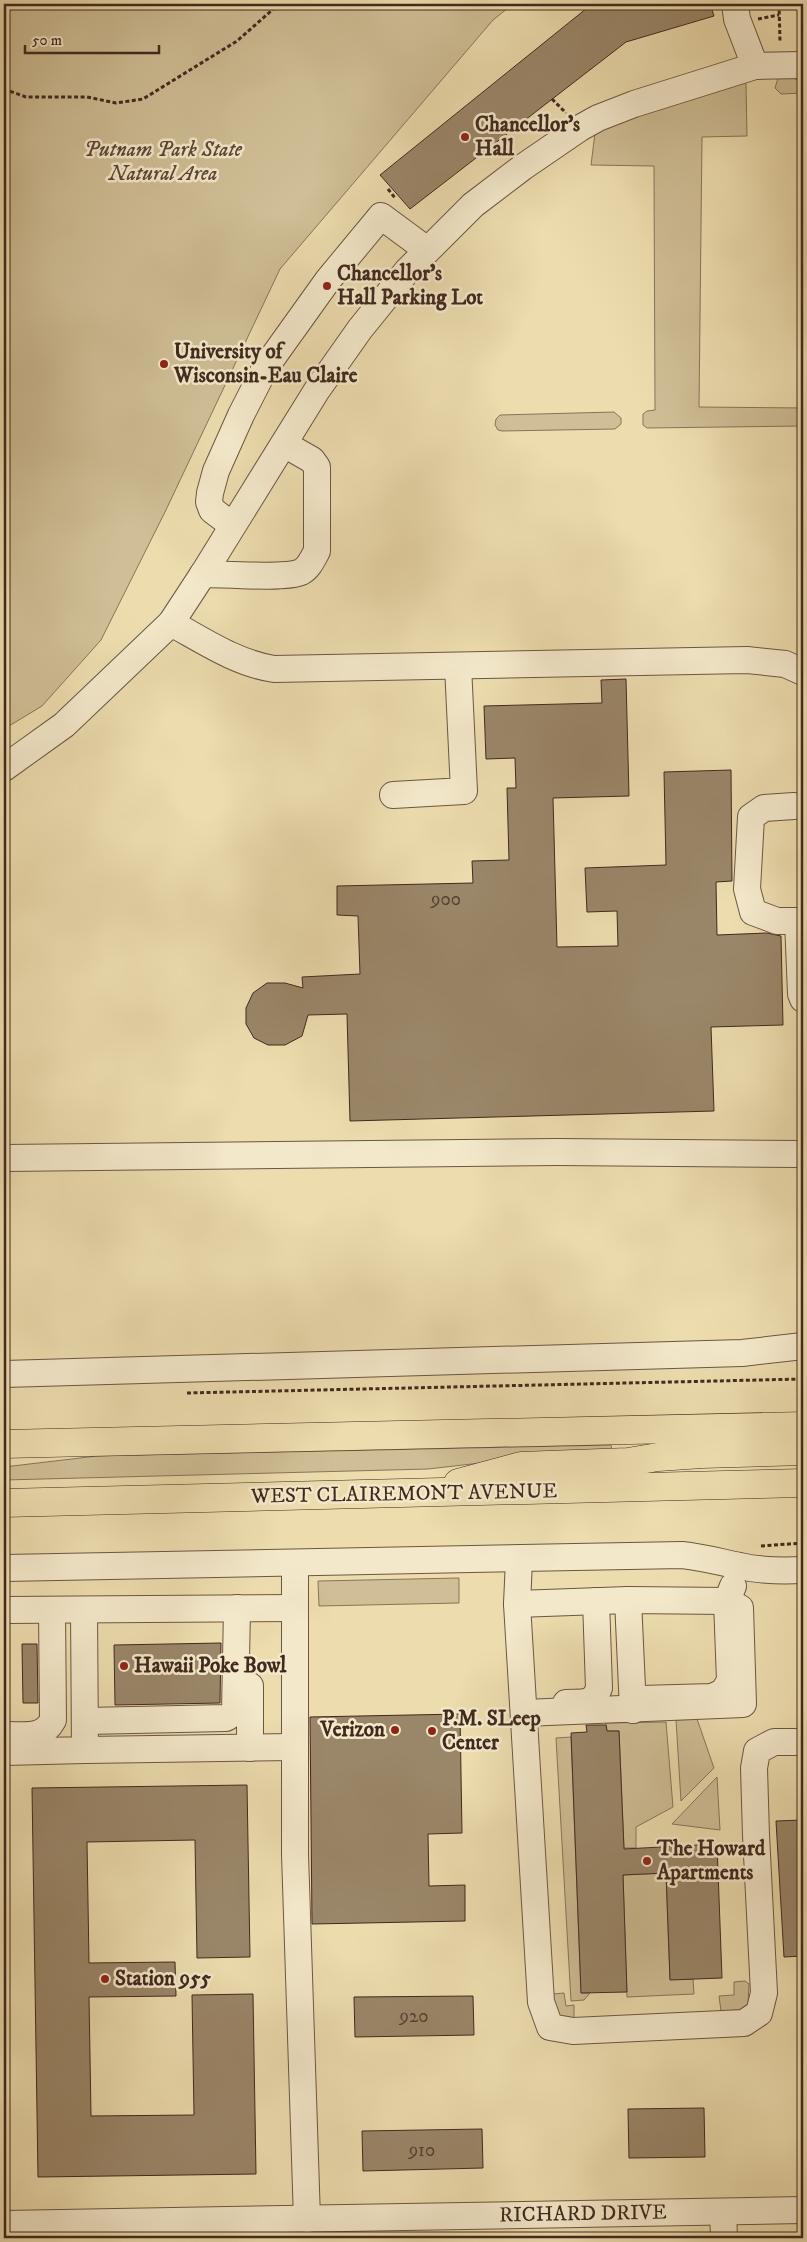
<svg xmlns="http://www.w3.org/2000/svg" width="807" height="2242" viewBox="0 0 807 2242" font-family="'IM FELL DW Pica',serif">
<rect width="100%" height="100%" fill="#ecdcae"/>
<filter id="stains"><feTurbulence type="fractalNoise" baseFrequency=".004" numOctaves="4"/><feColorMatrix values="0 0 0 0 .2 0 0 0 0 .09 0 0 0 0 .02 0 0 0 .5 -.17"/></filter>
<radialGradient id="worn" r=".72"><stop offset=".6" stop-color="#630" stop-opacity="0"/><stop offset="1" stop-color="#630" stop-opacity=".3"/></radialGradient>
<!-- green -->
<g fill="#cfbe96" stroke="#88745a">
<path d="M4 4H513L493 20 280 269 165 512 101 640 42 706 4 729Z"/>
<path d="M791 77 803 83V93L781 94 775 88 778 78Z"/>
<path d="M741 82 746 84 747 136 702 137 699 407 803 408V426L647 428 643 425V414L647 411 655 410 654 166 591 165 595 133 635 114Z"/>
<path d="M614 412 621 418V424L615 429 502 431 498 430 495 425 496 419 500 415Z"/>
<path d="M611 1445 613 1455 524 1458 428 1469 4 1480V1467L97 1456Z"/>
<path d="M459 1578V1603L319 1606 318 1581Z"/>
<path d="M697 1719 714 1768 681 1801 676 1720Z"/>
<path d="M666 1722 673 1807 636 1827V1848H624L619 1731H607L606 1723Z"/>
<path d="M571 1737 581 1993H590L584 2000 571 2001 556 1738Z"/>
<path d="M717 1777 720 1830 672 1824Z"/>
<path d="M666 1873 670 1979H693L694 1994 627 1997 623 1875Z"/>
<path d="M745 1981 749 1984 748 2004 741 2010 721 2011 719 1996 734 1995V1982Z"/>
<path d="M564 1993 566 2006 574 2005V2019L555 2018 553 1994Z"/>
</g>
<!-- building -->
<g fill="#9a8669" stroke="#41291e">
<path d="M592 4H710L714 16 626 42 410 209 380 175Z"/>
<path d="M626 679 629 796 553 798 557 947 618 946 617 911 587 912 585 868 666 865 664 772 731 770 732 881 716 882 717 935 767 933 781 936 783 1025 711 1027 714 1111 350 1121 347 1014 308 1015 302 1036 285 1045H268L254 1038 246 1024V1008L253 993 267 983H285L303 988 302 977 360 974 358 916 337 915V886L473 883 472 861 509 860 507 788H516L515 758 486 759 484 706 602 703 601 680Z"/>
<path d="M221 1643 220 1703 115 1705 114 1645Z"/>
<path d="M22 1644H37L38 1703H23Z"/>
<path d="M460 1714 462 1833 428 1834 429 1886 465 1885V1921L312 1924 310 1717Z"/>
<path d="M586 1725H606L607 1731H619L624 1849 717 1844 722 1978 670 1980 666 1873 623 1875 627 1992 581 1993 571 1733 587 1732Z"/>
<path d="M247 1785 250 1957 197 1958 195 1840 87 1842 89 1963 175 1962 176 1996 89 1997 91 2116 194 2115 192 1995 253 1994 256 2174 38 2177 32 1788Z"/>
<path d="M803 1820V1956L784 1957 776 1821Z"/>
<path d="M473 1996 474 2035 355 2037 354 1997Z"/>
<path d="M704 2108 705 2157 629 2158 628 2109Z"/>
<path d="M482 2129 483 2168 363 2171 362 2131Z"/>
</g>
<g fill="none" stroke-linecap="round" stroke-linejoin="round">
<!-- minor casing -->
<g stroke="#6c5642" stroke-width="28">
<g id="minor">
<path d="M735 4 737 19 755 66"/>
<path d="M232 525 212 510 209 502 210 493 216 471 241 415 265 368 328 280 381 216 427 250"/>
<path d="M203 574C222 574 286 579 301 572 309 568 313 558 317 551V467L312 460 284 444"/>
<path d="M171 623C204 641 236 663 274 669L747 660 785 664 803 672"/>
<path d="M4 768 64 725 171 623 203 574 317 390 360 329 407 271 473 205 523 167 580 128 598 118 634 104 755 66 803 65"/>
<path d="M393 795 464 791 458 666"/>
<path d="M794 806 764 808 751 817 747 889 753 912 777 921H798L801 994 803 999"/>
<path d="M4 1158 557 1152 803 1154"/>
<path d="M4 1374 742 1353 803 1346"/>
<path d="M519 1560 517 1604 541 2002 550 2027 573 2031 744 2023 759 2013 764 1993 756 1835 754 1768 757 1751 774 1742H803"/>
<path d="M295 1563V1854L307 2219"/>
<path d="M4 1568 682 1555C702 1557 720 1562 740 1566 761 1571 782 1571 803 1570"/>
<path d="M628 1600 633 1710"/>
<path d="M517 1604 628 1600 727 1601 733 1586"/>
<path d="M4 1610 295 1608"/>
<path d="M250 1686V1748"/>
<path d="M566 1703C582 1702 593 1706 599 1688L596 1601"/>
<path d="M524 1713 743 1704 740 1608 727 1601 730 1681 723 1692 712 1697 641 1699 633 1710"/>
<path d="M86 1721 226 1718 235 1712 237 1608"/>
<path d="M7 1735C26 1735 43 1739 53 1720L52 1610"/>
<path d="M85 1750 295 1747"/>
<path d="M4 1752 85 1750 84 1610"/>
<path d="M723 2212 724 2238"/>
<path d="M4 2224 803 2210"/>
</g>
</g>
<!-- major casing -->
<g stroke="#41291e" stroke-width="29">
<g id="major">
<path d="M4 1444 803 1426"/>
<path d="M458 1483 521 1466 628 1462 658 1457 702 1454 803 1451"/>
<path d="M4 1503 803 1483"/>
</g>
</g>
<!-- path -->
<g stroke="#41291e" stroke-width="3" stroke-dasharray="4 2.5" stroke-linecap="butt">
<path d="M779 4 780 41"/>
<path d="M758 19 779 15"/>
<path d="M4 89 26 97H87L116 103 143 99 237 41 279 4"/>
<path d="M552 99 566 113"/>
<path d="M388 189 395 198"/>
<path d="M187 1393 803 1379"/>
<path d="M761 1546 803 1543"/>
</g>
<!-- minor -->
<use href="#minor" stroke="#f3e8ca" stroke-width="26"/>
<!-- major -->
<use href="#major" stroke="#ecdcae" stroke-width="28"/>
</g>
<!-- markers -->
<g fill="#8f2418" stroke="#f3e8ca" stroke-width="2">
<circle cx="465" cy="137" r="5"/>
<circle cx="327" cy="286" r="5"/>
<circle cx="164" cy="364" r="5"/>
<circle cx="124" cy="1666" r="5"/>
<circle cx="395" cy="1730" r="5"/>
<circle cx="432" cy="1731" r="5"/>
<circle cx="647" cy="1861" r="5"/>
<circle cx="105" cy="1979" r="5"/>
</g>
<g text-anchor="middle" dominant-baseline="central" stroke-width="5" stroke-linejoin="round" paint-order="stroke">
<!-- number labels -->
<g font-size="19" fill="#574031">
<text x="446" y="899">900</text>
<text x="414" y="2016">920</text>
<text x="422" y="2150">910</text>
</g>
<!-- poi labels -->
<g font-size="21" font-weight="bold" fill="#41291e" stroke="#f3e8ca" text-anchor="start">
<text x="475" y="125">Chancellor's<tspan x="475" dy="24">Hall</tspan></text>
<text x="337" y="274">Chancellor's<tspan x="337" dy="24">Hall Parking Lot</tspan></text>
<text x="174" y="352">University of<tspan x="174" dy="24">Wisconsin-Eau Claire</tspan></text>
<text x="134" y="1666">Hawaii Poke Bowl</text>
<text x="442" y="1719">P.M. SLeep<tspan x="442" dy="24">Center</tspan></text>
<text x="385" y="1730" text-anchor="end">Verizon</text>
<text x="657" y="1849">The Howard<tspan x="657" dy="24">Apartments</tspan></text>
<text x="115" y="1979">Station 955</text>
</g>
<!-- park labels -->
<g font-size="21" font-style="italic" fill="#5d4736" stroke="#f3e8ca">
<text x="163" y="150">Putnam Park State<tspan x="163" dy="24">Natural Area</tspan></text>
</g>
<!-- street labels -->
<g font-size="21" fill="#41291e" stroke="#f3e8ca">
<text transform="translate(404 1494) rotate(-1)">WEST CLAIREMONT AVENUE</text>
<text transform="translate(583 2214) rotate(-1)">RICHARD DRIVE</text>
</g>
</g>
<!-- margin -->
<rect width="807" height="2242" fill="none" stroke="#ecdcae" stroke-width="20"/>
<rect x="5" y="5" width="797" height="2232" fill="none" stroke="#41291e" stroke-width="2.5"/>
<rect x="10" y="10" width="787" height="2222" fill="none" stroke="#41291e"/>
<!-- scale -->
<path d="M25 45v8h134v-8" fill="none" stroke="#41291e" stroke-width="2.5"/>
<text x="32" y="45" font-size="15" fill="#41291e" stroke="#f3e8ca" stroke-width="4" paint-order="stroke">50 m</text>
<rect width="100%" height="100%" filter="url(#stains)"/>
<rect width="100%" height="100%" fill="url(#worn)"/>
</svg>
